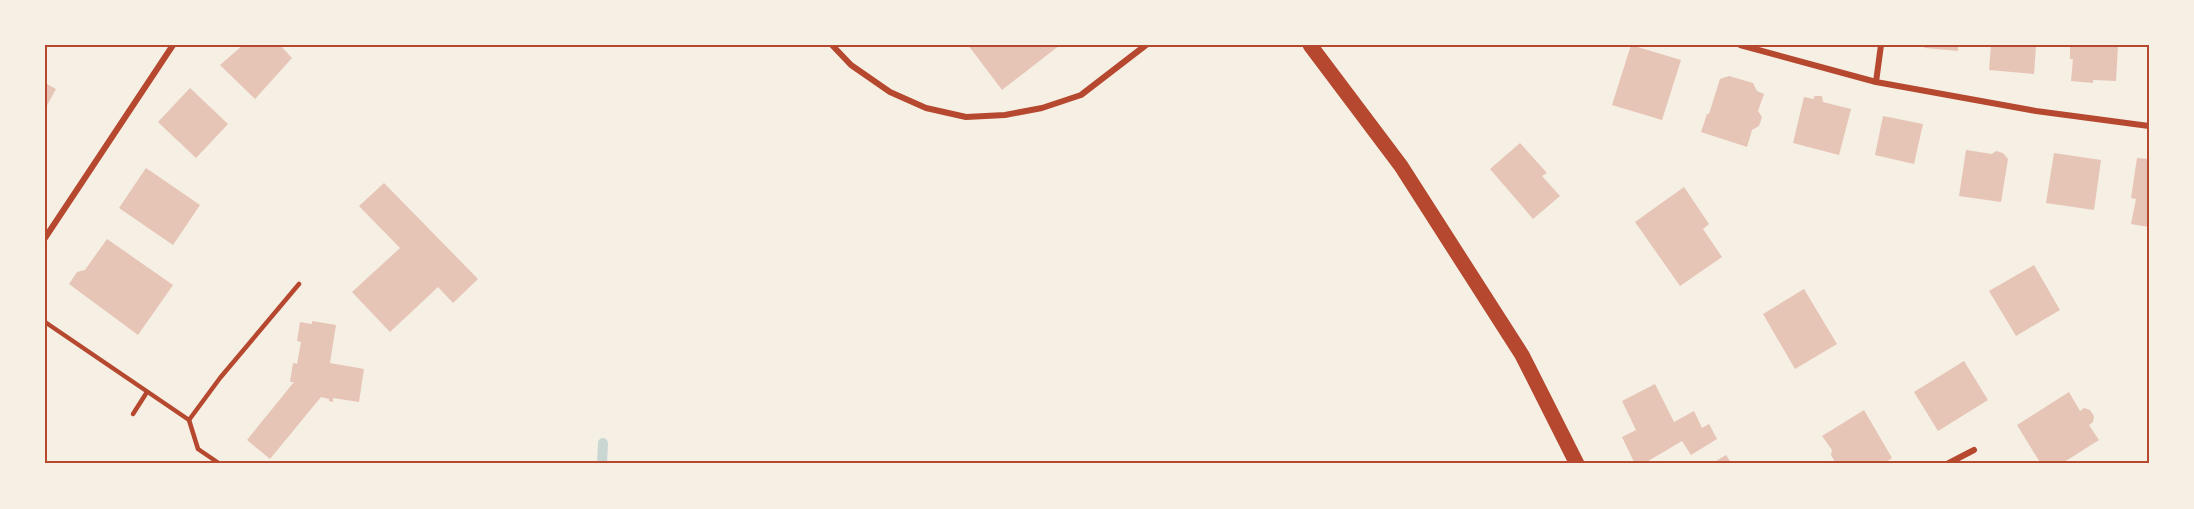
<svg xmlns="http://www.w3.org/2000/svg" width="2194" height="509" viewBox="0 0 2194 509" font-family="'Space Grotesk',sans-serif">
<rect width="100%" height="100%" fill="#f6efe4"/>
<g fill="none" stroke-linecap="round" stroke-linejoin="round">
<!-- stream -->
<path stroke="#c9d6d2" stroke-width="10" d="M602 464 603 443"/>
</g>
<!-- building -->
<g fill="#e6c5b7">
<path d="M243 45H280L292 58 255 99 220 65Z"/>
<path d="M968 45H1060L1002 90Z"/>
<path d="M1631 45 1681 60 1662 120 1612 105Z"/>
<path d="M1922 45H1958V51L1925 48Z"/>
<path d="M1991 45H2036L2034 74 1989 70Z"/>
<path d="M2070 45H2118L2116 81 2093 80V83L2071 81 2073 59H2070Z"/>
<path d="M1729 76 1753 83 1757 91 1764 94 1758 111 1762 117 1759 126 1752 130 1747 147 1701 132 1707 114H1709L1720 79Z"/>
<path d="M45 83 56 89 45 109Z"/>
<path d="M190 88 228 124 196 158 158 122Z"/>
<path d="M1814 96H1822L1823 102 1851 109 1839 155 1793 143 1804 97 1814 99Z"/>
<path d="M1883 116 1923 124 1914 164 1875 155Z"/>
<path d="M1520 143 1547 173 1542 176 1560 196 1533 219 1490 169Z"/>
<path d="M1966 150 1992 154 1996 151 2003 153 2008 159 2001 202 1959 196Z"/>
<path d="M2054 153 2101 160 2094 210 2046 203Z"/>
<path d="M2137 158 2149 159V227L2131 224 2136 199 2131 198Z"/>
<path d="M146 168 200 205 173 245 119 208Z"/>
<path d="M384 183 478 279 453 303 438 287 390 332 352 292 400 248 359 206Z"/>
<path d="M1684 187 1709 224 1703 229 1722 257 1680 286 1635 222Z"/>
<path d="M107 239 173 285 138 335 69 284 77 272 85 270Z"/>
<path d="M2034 265 2060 310 2016 336 1989 291Z"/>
<path d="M1804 289 1837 344 1795 369 1763 314Z"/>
<path d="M312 321 336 325 330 363 364 369 359 402 333 398V402L329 401V399L321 397 270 459 247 440 294 382H290L293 363 297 364 301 342 297 341 300 322 312 324Z"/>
<path d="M1964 361 1988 400 1938 431 1914 392Z"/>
<path d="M1655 384 1674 422 1694 411 1702 428 1709 424 1717 439 1691 455 1682 441 1643 464H1635L1622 437 1636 430 1622 401Z"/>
<path d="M2069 392 2080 411 2084 408 2090 410 2094 416 2093 422 2089 425 2099 440 2061 464H2041L2017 425Z"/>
<path d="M1864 410 1892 458 1883 464H1839L1835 462 1831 455 1832 450 1822 436Z"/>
<path d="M1726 455 1732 464H1711Z"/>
</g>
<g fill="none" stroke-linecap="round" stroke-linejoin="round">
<!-- service -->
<g stroke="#b5482f" stroke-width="4.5">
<path d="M45 322 189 420 220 378 299 284"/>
<path d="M133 414 147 392"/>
<path d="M189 420 198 449 220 464"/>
</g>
<!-- minor -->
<g stroke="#b5482f" stroke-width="6">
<path d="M832 45 851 65 890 92 926 108 966 117 1005 115 1042 108 1081 95 1146 45"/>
<path d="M1740 45 1876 82"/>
<path d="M1881 45 1876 82 2036 111 2149 126"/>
<path d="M45 238 173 45"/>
<path d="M1947 464 1974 450"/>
</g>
<!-- primary -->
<path stroke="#b5482f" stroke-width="15" d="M1310 45 1401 166 1522 355 1577 464"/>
</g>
<!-- border -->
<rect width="2194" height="509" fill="none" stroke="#f6efe4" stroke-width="93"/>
<rect x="46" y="46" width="2102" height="416" fill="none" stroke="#b5482f" stroke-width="2"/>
</svg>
